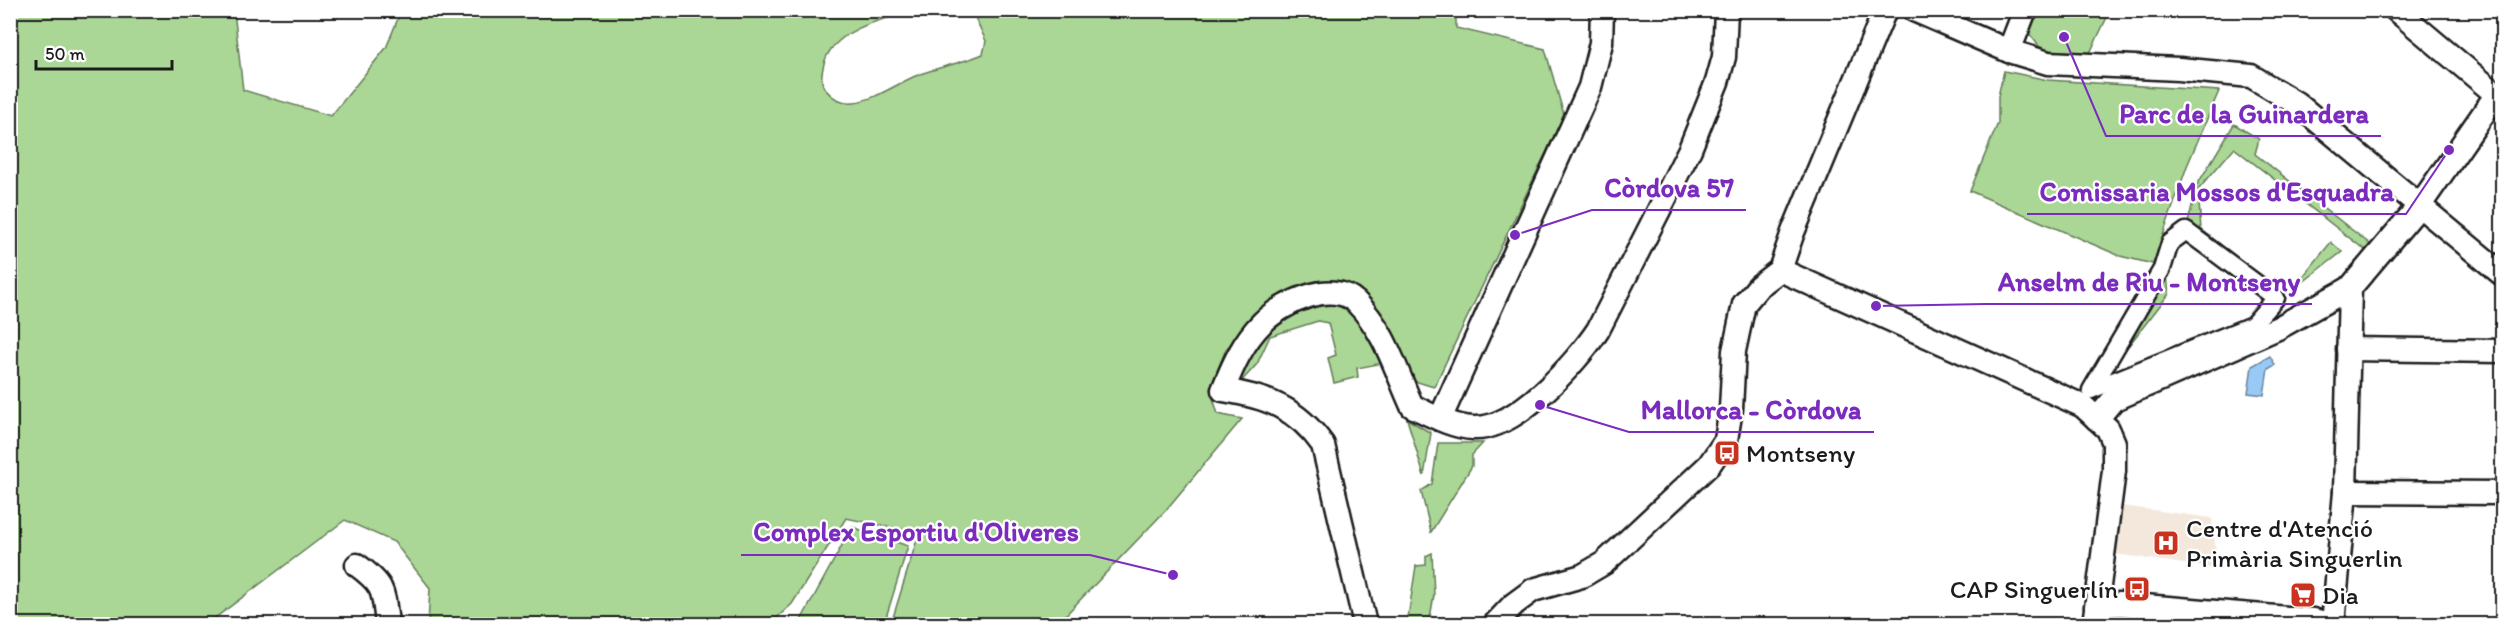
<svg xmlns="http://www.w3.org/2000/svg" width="2513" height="635" viewBox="0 0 2513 635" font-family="Itim,sans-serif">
<rect width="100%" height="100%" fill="#fff"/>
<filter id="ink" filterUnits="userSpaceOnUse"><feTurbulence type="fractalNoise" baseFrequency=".0167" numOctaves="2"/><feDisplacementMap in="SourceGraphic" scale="12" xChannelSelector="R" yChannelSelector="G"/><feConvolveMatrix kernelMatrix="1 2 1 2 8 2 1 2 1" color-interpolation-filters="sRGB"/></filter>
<g filter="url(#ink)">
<!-- built -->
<path fill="#f4e8dc" d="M2122 506 2212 518 2218 569 2115 554Z"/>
<!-- green -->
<g fill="#aad795" stroke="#637a58" stroke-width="1.5">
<path d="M10 11H234L243 90 331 116 386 48 401 11H915C884 18 829 30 823 68 821 76 821 84 826 90 833 99 843 103 854 102 876 100 897 83 918 75 939 67 962 63 983 54L986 41 972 11H1456V28L1545 49 1564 115 1434 387 1414 381 1382 315 1359 296 1317 281 1281 294 1226 349 1210 389 1218 414 1242 419 1165 511 1057 624H891L919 533 846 518 792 604 770 624H428L430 588 394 542 345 520 207 624H11Z"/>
<path d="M2030 11H2110L2089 55 2042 50 2028 32Z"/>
<path d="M2004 71 2048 80 2219 91 2187 166 2153 264 2120 256 1970 191 1998 123V96Z"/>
<path d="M2234 124 2259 139 2255 154 2370 244 2365 250 2234 148 2198 190 2201 229 2281 292 2186 231 2197 185Z"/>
<path d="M2331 242 2342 252 2303 282 2301 279Z"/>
<path d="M2167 275 2169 294 2129 345 2125 341Z"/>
<path d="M1342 299 1360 319 1383 363 1357 368 1358 377 1334 383 1328 358 1336 355 1328 323 1318 321 1270 336 1257 364 1239 384 1235 383 1250 344 1286 314Z"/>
<path d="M1407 419 1431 433 1424 476Z"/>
<path d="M1438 443H1483L1472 455V466L1431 532 1421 491 1432 484Z"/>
<path d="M852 527 908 546 884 624H799Z"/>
<path d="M1432 553 1434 595 1429 624H1407L1416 566 1426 565V556Z"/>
</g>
<!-- water -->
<path fill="#99c9f5" stroke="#67849e" stroke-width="1.5" d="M2270 356 2275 365 2268 369 2264 395 2248 393 2252 366Z"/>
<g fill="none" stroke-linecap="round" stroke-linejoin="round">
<!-- pedestrian casing -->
<g stroke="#1c1c1c" stroke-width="21">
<path id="pedestrian" d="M2186 231 2276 298 2252 325 2091 390 2162 269 2170 243Z"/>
</g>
<!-- minor casing -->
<g stroke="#1c1c1c" stroke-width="27">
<g id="minor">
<path d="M1914 10 2009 51 2048 63 2179 69 2251 76 2296 103 2502 274"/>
<path d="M2396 10 2502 99"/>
<path d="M2009 51 2025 10"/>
<path d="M1780 270 2083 406 2108 429 2114 443V471L2094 624"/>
<path d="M1780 270 1793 232 1885 10"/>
<path d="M2348 349 2502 351"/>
<path d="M1440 419 1590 87 1601 43 1602 10"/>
<path d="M2097 419 2113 400 2278 328 2350 288"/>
<path d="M2345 492 2502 493"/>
<path d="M357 565C385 586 383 590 387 624"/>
<path d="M2096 606 2120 604 2313 620 2329 624"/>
<path d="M1365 624 1323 445C1297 408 1267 397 1223 390 1233 365 1243 342 1262 323 1282 303 1332 279 1356 302 1386 332 1395 369 1412 406 1431 415 1452 427 1473 428 1515 431 1577 362 1598 330L1690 149 1717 82 1724 57 1726 10"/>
<path d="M1495 624 1514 604 1533 590 1582 576 1604 563 1709 465 1726 440 1731 409 1734 351 1744 304 1759 286 1780 270"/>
<path d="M2333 624 2345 492 2350 288 2420 205 2497 94"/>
</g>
</g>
<!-- pedestrian -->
<use href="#pedestrian" stroke="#fff" stroke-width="16"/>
<!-- minor -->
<use href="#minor" stroke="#fff" stroke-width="22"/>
</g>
</g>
<!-- icons -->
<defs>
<g id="bus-square" transform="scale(1.35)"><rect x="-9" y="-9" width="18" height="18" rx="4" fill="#c8321e" stroke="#fff"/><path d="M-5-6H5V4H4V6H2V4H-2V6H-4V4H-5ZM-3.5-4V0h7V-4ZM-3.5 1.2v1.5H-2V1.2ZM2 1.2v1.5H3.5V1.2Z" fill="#fff"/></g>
<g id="hospital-square" transform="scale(1.35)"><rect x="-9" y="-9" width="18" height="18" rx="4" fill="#c8321e" stroke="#fff"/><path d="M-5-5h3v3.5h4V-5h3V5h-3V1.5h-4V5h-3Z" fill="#fff"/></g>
<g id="supermarket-square" transform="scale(1.35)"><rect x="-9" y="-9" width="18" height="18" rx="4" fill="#c8321e" stroke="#fff"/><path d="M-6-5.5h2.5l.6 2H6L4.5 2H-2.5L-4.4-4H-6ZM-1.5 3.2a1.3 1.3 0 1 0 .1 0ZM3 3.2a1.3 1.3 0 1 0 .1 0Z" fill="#fff"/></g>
</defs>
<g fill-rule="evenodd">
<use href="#bus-square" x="1727" y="453"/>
<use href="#hospital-square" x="2166" y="543"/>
<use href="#bus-square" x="2137" y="589"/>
<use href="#supermarket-square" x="2303" y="595"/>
</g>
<g text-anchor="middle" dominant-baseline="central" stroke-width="4.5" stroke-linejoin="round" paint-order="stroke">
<!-- poi labels -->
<g font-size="26" fill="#1c1c1c" stroke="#fff" text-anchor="start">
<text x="1746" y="453">Montseny</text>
<text x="2186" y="528">Centre d'Atenció<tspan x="2186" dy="30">Primària Singuerlin</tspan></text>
<text x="2118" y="589" text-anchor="end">CAP Singuerlín</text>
<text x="2322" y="595">Dia</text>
</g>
</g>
<!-- callouts -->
<path fill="none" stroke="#7b2cbf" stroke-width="2" d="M2064 37L2106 136H2381M1515 235L1592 210H1746M2449 150L2406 214H2027M1876 306L1986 304H2312M1540 405L1629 432H1874M1173 575L1090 555H741"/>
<g fill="#7b2cbf" stroke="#fff" stroke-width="2">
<circle cx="2064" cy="37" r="6"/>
<circle cx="1515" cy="235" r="6"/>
<circle cx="2449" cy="150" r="6"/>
<circle cx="1876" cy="306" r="6"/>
<circle cx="1540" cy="405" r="6"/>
<circle cx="1173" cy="575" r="6"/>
</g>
<g font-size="27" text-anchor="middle" font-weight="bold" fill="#7b2cbf" stroke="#fff" stroke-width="4.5" stroke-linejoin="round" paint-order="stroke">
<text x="2244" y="123">Parc de la Guinardera</text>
<text x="1669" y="197">Còrdova 57</text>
<text x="2217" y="201">Comissaria Mossos d'Esquadra</text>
<text x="2149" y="291">Anselm de Riu - Montseny</text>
<text x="1751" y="419">Mallorca - Còrdova</text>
<text x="916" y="541">Complex Esportiu d'Oliveres</text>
</g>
<!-- margin -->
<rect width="2513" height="635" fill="none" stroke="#fff" stroke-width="36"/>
<rect x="18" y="18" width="2477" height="599" fill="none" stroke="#1c1c1c" stroke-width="2" filter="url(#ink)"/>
<!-- scale -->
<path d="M36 60v9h136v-9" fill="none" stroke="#1c1c1c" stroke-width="3"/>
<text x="45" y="60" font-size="18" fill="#1c1c1c" stroke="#ffffff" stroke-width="4.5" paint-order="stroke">50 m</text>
</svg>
